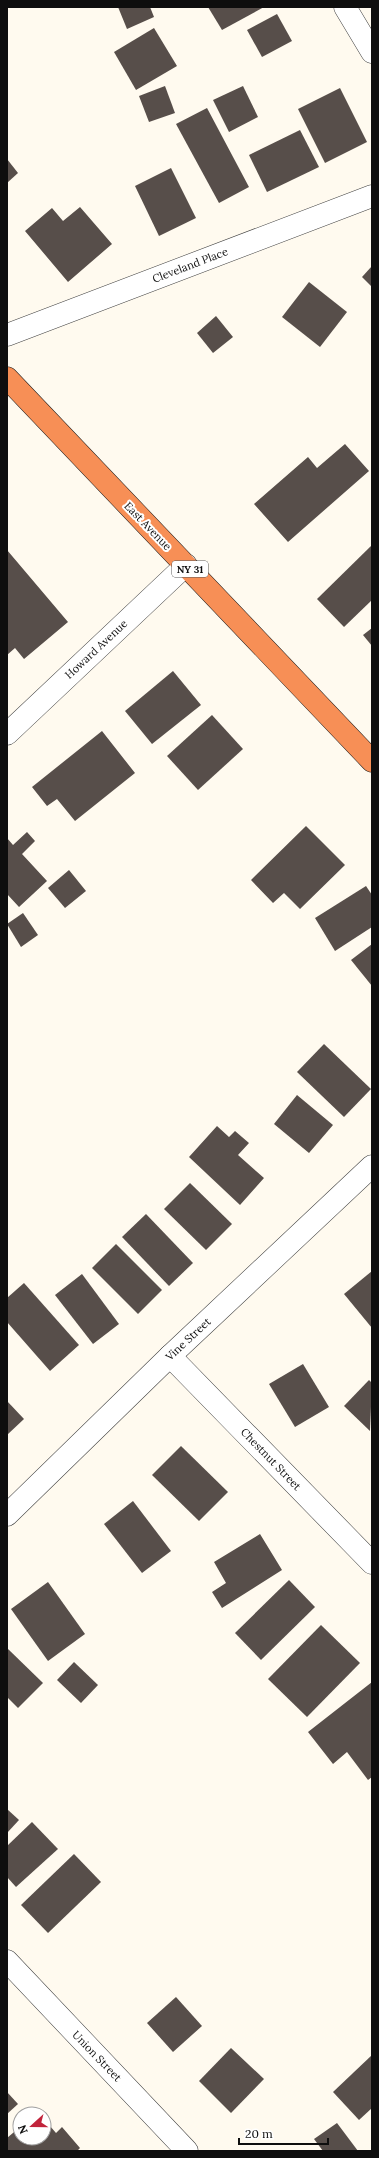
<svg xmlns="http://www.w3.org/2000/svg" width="379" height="2158" viewBox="0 0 379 2158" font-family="Lora,serif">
<rect width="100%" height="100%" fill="#fffaef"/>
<!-- building -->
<g fill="#574e4a">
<path d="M118 7H150L154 17 127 29Z"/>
<path d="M208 7H264L222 30Z"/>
<path d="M277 14 292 41 262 57 247 30Z"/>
<path d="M154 28 177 66 136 90 114 52Z"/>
<path d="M165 86 175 113 149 122 139 96Z"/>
<path d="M243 86 258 117 229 132 213 100Z"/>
<path d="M340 88 367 142 325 163 298 109Z"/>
<path d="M207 108 249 187 219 203 176 124Z"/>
<path d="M300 130 319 167 267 192 249 155Z"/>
<path d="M7 159 18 173 7 183Z"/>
<path d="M171 168 196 218 159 236 135 186Z"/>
<path d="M80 207 112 244 68 282 25 231 52 208 63 221Z"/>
<path d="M372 266V287L362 277Z"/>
<path d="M309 282 347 312 320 347 282 317Z"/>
<path d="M216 316 233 337 213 353 197 333Z"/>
<path d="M345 444 369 471 288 542 254 504 308 457 317 468Z"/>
<path d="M372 545V600L344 627 317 599Z"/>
<path d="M7 550 68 622 24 659 15 648 7 655Z"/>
<path d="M372 628V646L363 635Z"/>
<path d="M173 671 201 705 152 744 125 711Z"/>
<path d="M212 715 243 749 198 790 167 756Z"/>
<path d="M102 731 135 773 75 821 57 799 47 806 32 787Z"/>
<path d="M306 826 345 865 300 909 284 893 273 903 251 880Z"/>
<path d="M27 832 35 841 22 854 47 881 19 907 7 894V838L13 845Z"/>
<path d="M69 870 86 891 65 908 48 888Z"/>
<path d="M366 886 372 895V927L335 951 315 918Z"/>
<path d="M23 913 38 935 21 947 7 924Z"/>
<path d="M372 944V986L351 960Z"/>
<path d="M324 1044 371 1089 344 1117 297 1072Z"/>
<path d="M297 1095 333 1125 309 1153 274 1124Z"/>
<path d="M217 1126 229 1137 235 1131 249 1143 238 1155 264 1178 240 1205 189 1157Z"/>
<path d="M190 1183 232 1224 206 1250 164 1209Z"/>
<path d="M146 1214 193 1263 169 1286 122 1237Z"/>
<path d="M116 1244 162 1290 138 1314 92 1268Z"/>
<path d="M372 1271V1328L344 1294Z"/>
<path d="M82 1274 119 1324 93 1344 55 1295Z"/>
<path d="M24 1283 79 1345 50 1371 7 1322V1298Z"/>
<path d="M303 1364 329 1407 295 1427 269 1384Z"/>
<path d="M369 1380 372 1383 370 1431 344 1406Z"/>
<path d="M7 1401 24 1419 7 1435Z"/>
<path d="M181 1446 228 1492 199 1521 152 1475Z"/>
<path d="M133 1501 171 1551 142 1573 104 1524Z"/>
<path d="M260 1534 282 1570 222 1608 212 1592 226 1583 214 1562Z"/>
<path d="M289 1580 315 1607 261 1660 235 1633Z"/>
<path d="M48 1582 85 1634 48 1661 11 1609Z"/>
<path d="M321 1625 360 1663 307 1717 268 1679Z"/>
<path d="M7 1648 43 1683 18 1708 7 1697Z"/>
<path d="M74 1662 98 1685 81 1703 57 1680Z"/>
<path d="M372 1682V1777L368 1780 347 1752 333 1764 308 1732Z"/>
<path d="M7 1809 19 1820 7 1833Z"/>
<path d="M32 1822 58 1849 16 1887 7 1877V1846Z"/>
<path d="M74 1854 101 1882 48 1933 21 1905Z"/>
<path d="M176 1997 202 2026 173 2052 147 2023Z"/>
<path d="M231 2048 264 2079 231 2113 199 2081Z"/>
<path d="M372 2055V2108L359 2120 333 2092Z"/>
<path d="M7 2092 18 2104 7 2114Z"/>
<path d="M44 2119 56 2133 62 2127 80 2148 77 2151H7V2138L20 2127V2138H44Z"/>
<path d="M337 2123 358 2151H323L314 2139Z"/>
</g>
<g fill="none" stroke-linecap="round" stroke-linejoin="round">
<!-- street casing -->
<g stroke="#414141" stroke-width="23">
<g id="street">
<path d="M345 7 372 52"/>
<path d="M7 335 372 196"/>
<path d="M7 734 186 565"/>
<path d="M170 1356 372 1563"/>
<path d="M7 1515 170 1356 372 1166"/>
<path d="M7 1961 187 2151"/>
</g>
</g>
<!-- highway casing -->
<g stroke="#1f1f1f" stroke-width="23">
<path id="highway" d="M7 378 372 761"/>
</g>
<!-- street -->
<use href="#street" stroke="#fff" stroke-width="22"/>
<!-- highway -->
<use href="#highway" stroke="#f78f56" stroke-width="22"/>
</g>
<g text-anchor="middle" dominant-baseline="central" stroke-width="4" stroke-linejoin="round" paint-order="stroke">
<!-- shield labels -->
<rect fill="#fff" stroke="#565656" stroke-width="1" x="172" y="561" width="36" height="16" rx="3"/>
<g font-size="10" font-weight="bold" fill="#0e0e0e">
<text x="190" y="569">NY 31</text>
</g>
<!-- street labels -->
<g font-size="11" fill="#0e0e0e" stroke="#fff">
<text transform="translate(190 265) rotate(-21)">Cleveland Place</text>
<text transform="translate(148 526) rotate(46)">East Avenue</text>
<text transform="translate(96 649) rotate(-43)">Howard Avenue</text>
<text transform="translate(188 1339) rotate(-43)">Vine Street</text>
<text transform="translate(271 1459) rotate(46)">Chestnut Street</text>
<text transform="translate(97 2056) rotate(46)">Union Street</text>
</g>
</g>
<!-- border -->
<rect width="379" height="2158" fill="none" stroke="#0e0e0e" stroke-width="16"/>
<!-- north arrow -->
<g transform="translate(32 2126) rotate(249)"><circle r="19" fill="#ffffff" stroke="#9f9f9f"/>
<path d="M0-3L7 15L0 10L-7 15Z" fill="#c1233b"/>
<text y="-6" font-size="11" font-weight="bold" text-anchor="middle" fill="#0e0e0e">N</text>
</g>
<!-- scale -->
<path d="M239 2138v6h89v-6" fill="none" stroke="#0e0e0e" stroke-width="2"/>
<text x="245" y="2138" font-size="12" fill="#0e0e0e" stroke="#ffffff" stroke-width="3" paint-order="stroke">20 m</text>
</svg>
